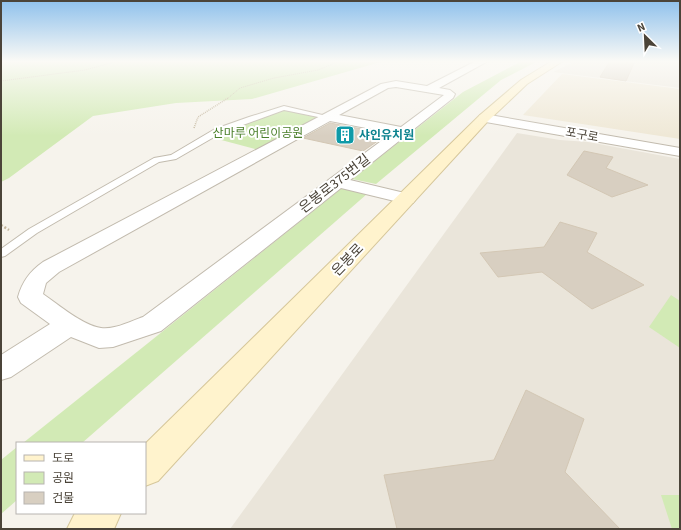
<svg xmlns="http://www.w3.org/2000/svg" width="681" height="530" viewBox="0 0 681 530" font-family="'Source Sans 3','Noto Sans KR',sans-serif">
<rect width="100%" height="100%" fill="#f6f3ec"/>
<!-- residential -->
<g fill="#eae5da">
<path d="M576 61H680V88L553 72Z"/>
<path d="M517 133 560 140 588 142 680 159V529H230Z"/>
</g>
<!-- education -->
<path fill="#efe8d6" d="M562 74 680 89V139L523 115Z"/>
<!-- green -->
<g fill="#d2eab5">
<path d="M1 61H384L252 99 176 103 93 116 9 178 1 182Z"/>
<path d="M522 61H538L501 80 376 184 352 179 463 92Z"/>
<path d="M285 110 319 118 259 150 210 137 247 120Z"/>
<path d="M342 188 367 194 82 443H23Z"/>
<path d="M671 295 680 301V348L649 327Z"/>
<path d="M17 447V500L1 514V460Z"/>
<path d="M661 495H680V529H672Z"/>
</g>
<!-- building -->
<g fill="#d8cfc1" stroke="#d3c7b4">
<path d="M610 61 634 63 626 81 600 77Z"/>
<path d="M330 123 388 134 363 151 303 138Z"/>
<path d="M584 151 613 157 606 168 648 185 612 197 567 175Z"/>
<path d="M560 222 597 233 587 252 644 285 592 309 542 272 498 277 480 253 544 247Z"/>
<path d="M526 390 584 419 565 472 620 529H397L384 475 494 460Z"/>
</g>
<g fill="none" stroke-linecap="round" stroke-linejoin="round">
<!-- service casing -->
<g stroke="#c2bbae" stroke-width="2">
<path id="service" d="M284 106 331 117 328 119 284 110 221 133 176 159 159 162 37 233 5 256 1 257V249L29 229 154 158 171 155 215 129 249 117Z"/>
</g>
<!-- minor casing -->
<g stroke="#c2bbae" stroke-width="2">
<path id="minor" d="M476 61H488L439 88 450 90 455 94 453 98 350 180 413 195 416 199 413 203 407 204 341 188 161 331 113 347 99 348 71 337 11 377 1 380V355L50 324 21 303 18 297C22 282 30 271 43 262L381 84 396 81 427 86ZM396 87 444 95 401 127 339 115 388 88ZM330 121 392 133 143 317C131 321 114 330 101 328 82 325 59 305 43 294L46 283 59 272Z"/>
</g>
<!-- tertiary casing -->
<g stroke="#c2bbae" stroke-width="2">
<path id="tertiary" d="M484 114 680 148V156L480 121 478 118 480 115Z"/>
</g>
<!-- secondary casing -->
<g stroke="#d6c79b" stroke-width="2">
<g id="secondary">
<path d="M552 61H563L527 84 488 121 158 481 145 486V444L480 115 521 80Z"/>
<path d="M75 513H121L114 529H67Z"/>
</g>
</g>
<!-- path-far2 -->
<g stroke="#c4b79f" stroke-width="1" stroke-dasharray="1 1" stroke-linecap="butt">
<path d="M1 81 85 70 118 61"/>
<path d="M227 99 240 88 274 78 318 70 340 61"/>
</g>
<!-- path-far1 -->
<path stroke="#c4b79f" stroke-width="1.5" stroke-dasharray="1 1" stroke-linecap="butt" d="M194 128 198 117 228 98"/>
<!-- path -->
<path stroke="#c4b79f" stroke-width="2.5" stroke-dasharray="2 2" stroke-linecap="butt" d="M1 225 9 230"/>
<!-- service -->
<use href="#service" fill="#fff" fill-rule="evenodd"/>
<!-- minor -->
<use href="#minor" fill="#fff" fill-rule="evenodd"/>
<!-- tertiary -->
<use href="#tertiary" fill="#fff" fill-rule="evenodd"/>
<!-- secondary -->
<use href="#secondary" fill="#fff3cd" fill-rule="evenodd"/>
</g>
<!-- sky -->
<linearGradient id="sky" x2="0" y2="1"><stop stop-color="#8fc1ec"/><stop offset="0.45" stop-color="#fbfaf6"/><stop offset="1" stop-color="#fbfaf6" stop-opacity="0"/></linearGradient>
<rect width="681" height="136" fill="url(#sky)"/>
<!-- icons -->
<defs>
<g id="building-square" transform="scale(1)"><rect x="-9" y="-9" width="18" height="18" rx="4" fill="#0f9aa8" stroke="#fff"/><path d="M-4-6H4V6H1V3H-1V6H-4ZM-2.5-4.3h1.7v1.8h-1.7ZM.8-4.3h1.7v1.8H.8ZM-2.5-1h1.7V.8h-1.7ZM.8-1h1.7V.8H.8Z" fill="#fff"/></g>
</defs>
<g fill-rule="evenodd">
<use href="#building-square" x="345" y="135"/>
</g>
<g text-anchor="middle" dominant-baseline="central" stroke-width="4" stroke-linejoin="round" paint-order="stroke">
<!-- far-park labels -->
<g font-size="12" fill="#4a7f2a" stroke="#fff">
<text x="258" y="133">산마루 어린이공원</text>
</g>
<!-- far-culture labels -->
<g font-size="12" font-weight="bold" fill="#0d838f" stroke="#fff" text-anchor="start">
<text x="359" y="135">샤인유치원</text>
</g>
<!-- far-street labels -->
<g font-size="12" fill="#4b4439" stroke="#fff">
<text transform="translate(582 135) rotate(10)">포구로</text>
</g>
<!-- street labels -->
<g font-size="14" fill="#4b4439" stroke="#fff">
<text transform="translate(335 184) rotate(-38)">은봉로375번길</text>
<text transform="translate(348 260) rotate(-46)">은봉로</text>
</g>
</g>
<!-- border -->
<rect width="681" height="530" fill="none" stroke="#4b4439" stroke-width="4"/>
<!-- legend -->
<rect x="16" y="442" width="130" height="72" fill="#ffffff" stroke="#b7b4b0"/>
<rect x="24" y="455" width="20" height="6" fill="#fff3cd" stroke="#b7b4b0"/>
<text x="52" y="462" font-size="12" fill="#4b4439">도로</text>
<rect x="24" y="472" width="20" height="12" fill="#d2eab5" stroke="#b7b4b0"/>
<text x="52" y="482" font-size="12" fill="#4b4439">공원</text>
<rect x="24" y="492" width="20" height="12" fill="#d8cfc1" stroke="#b7b4b0"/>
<text x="52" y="502" font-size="12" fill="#4b4439">건물</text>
<!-- north arrow -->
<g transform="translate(645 36) rotate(336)" stroke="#ffffff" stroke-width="3" paint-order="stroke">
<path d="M0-3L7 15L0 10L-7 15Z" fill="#4b4439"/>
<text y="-6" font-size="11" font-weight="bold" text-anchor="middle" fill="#4b4439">N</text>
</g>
</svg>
